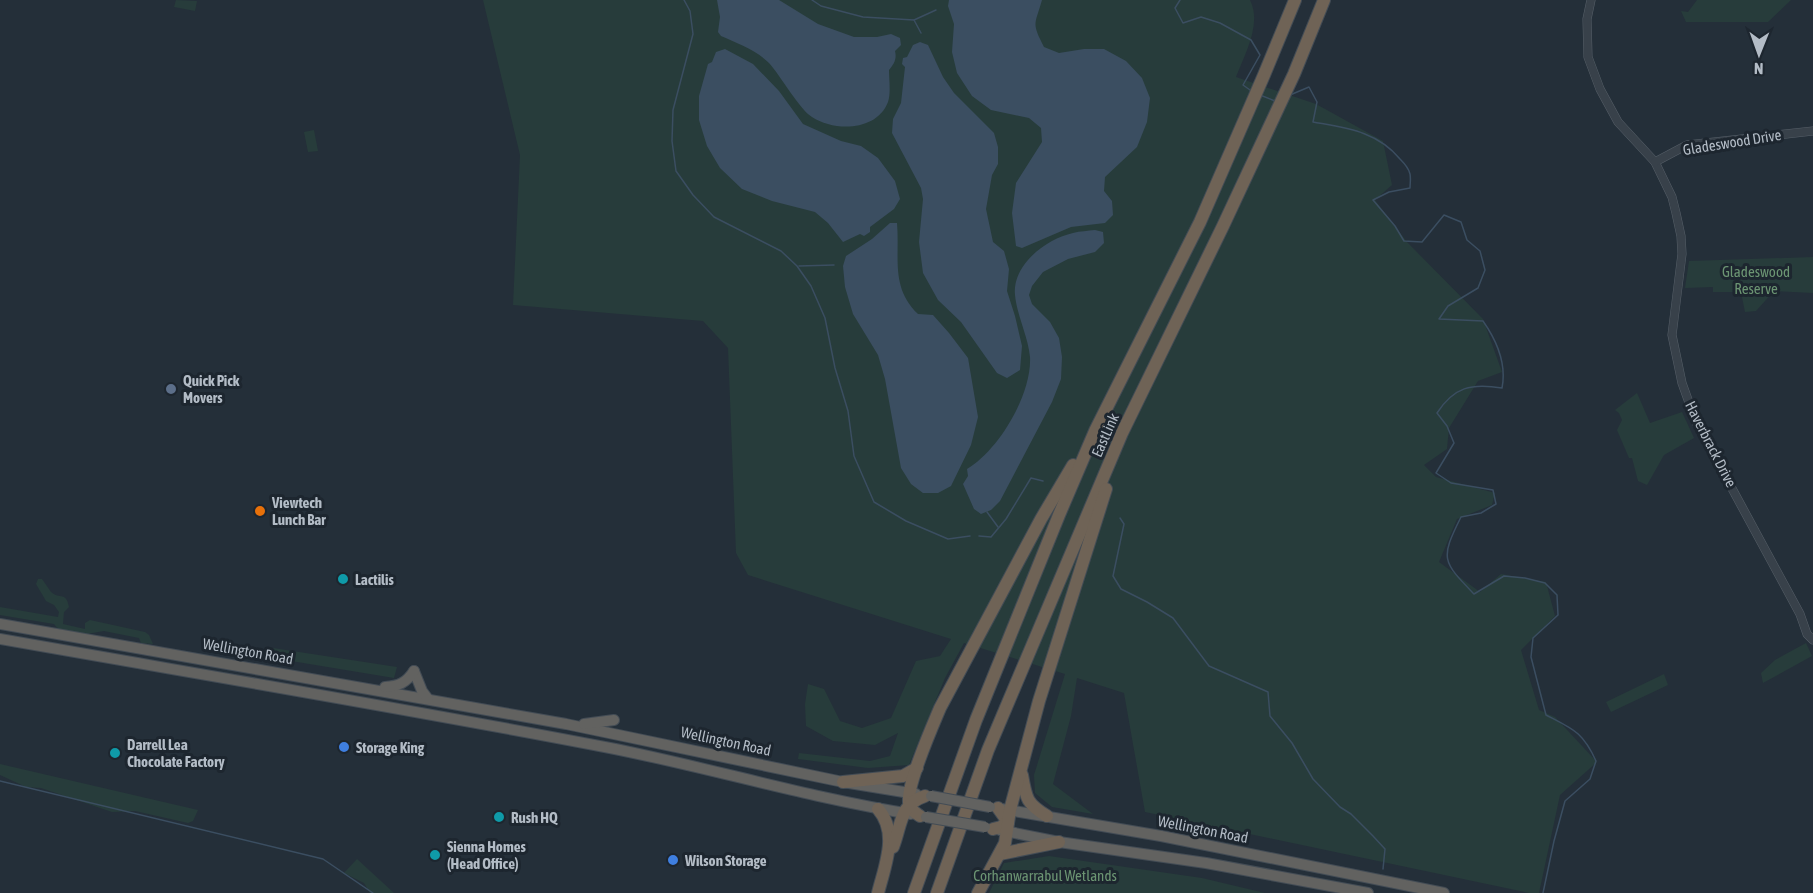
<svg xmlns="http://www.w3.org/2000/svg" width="1813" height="893" viewBox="0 0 1813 893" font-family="'Asap Condensed',sans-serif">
<rect width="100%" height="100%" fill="#242f39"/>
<!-- green -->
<g fill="#273c3b">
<path d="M176 0 197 1 195 11 174 7Z"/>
<path d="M483 0H1250C1262 24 1245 54 1236 77L1316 104 1383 141 1392 185 1375 200 1407 242 1483 319 1502 372 1478 381 1449 428 1447 449 1424 465 1436 477 1495 493 1492 505 1457 519 1439 562 1480 592 1501 574 1546 582 1555 616 1521 650 1539 710 1555 717 1597 762 1560 795 1539 893H1529L1145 812 1124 693 1077 678 1071 716 1053 784 1093 814 1052 807 1035 793 1034 775 1065 674 964 643 945 678 909 765 868 768 798 759 799 753 870 761 890 756 898 733 875 745 833 741 806 726 805 704 808 684 824 689 840 721 862 728 891 718 916 661 940 656 951 639 748 575 736 553 728 348 703 321 513 305 520 155Z"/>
<path d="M1697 0H1791L1768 22H1686L1681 11 1688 12Z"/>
<path d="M314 130 318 151 308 152 304 132Z"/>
<path d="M1813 257V293L1774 291 1756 311 1745 312 1741 292H1713V287L1685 288 1689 261Z"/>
<path d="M1637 393 1650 423 1682 412 1694 438 1664 455 1647 485 1638 481 1632 458H1629L1617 430 1622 420 1619 413 1615 410Z"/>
<path d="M42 579C45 583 48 588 51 592 60 600 66 591 69 607L64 612 63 624 85 629V623L90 620 145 632 149 635 153 644 141 643 139 638 104 631 87 634 58 629 54 624 0 615V607L58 617 59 612 54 605 46 601 36 584 38 579Z"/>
<path d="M1806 643 1812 656 1763 683 1761 673 1775 660Z"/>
<path d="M273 648 397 667 394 678 273 658Z"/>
<path d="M1664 674 1668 685 1611 712 1606 702Z"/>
<path d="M0 764 198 810 193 821 188 823 135 811 112 812 41 788 26 787 0 775Z"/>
<path d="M1049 856 1202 878 1265 893H989L1004 863Z"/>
<path d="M357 859 394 893H370L364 883 344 873Z"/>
</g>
<!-- water -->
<g fill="#3b4e61">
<path d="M717 0H779L818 24 854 37H877L891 34 900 38 901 45 895 51C897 59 894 64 889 70 889 79 891 93 888 102 877 131 835 132 812 117 800 110 780 75 769 63 756 50 737 43 721 36L718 32 720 17Z"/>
<path d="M949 0H1042C1035 25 1031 22 1044 47L1059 53 1084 49H1104L1126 61 1142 78 1150 98 1147 122 1137 147 1105 177 1104 191 1112 201 1113 215 1105 223 1071 227 1022 248 1016 246 1012 213 1016 183 1042 142 1041 128 1029 118 991 110 972 96 957 73 952 52 954 24 948 6Z"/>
<path d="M920 42 928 45 943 77 954 93 994 133 998 147V164L992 175 986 209 993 242 1004 251 1009 269 1007 291 1015 316 1022 346 1020 370 1007 378 997 373 961 322 938 300 923 273 919 242 923 199 921 188 892 133 893 119 901 103 905 67 902 64 903 58 907 57 913 45Z"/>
<path d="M725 49 753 64 779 91 803 124 841 141 861 146 878 158 895 181 900 199 894 209 870 227V232L864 236 860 234 843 242 828 223 815 212 772 201 742 189 720 168 707 146 699 120V96L708 64 712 62 716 52Z"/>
<path d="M890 223H897C900 257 890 287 918 314L933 315 949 333 968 358 978 417 971 445 951 486 938 493H923L911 484 901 468 885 379 878 355 853 314 845 287 843 266 846 256 872 239Z"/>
<path d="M1095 230 1103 232 1104 243 1095 252 1068 259 1043 272 1032 286 1029 295 1032 304 1050 322 1059 338 1062 357 1061 379 1052 402 1000 501 991 510 981 514 974 509 963 484 968 476 967 469C998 451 1032 395 1030 357 1028 336 1017 316 1015 295 1012 265 1046 239 1073 233 1080 231 1088 231 1095 230Z"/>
</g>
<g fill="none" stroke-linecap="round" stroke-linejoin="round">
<!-- stream -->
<g stroke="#3b4e61" stroke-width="1.5">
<path d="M684 0 690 11 693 34 673 110 672 141 676 171 693 195 714 217 781 251 797 266 811 286 825 318 835 368 848 411 854 456 874 502 906 521 948 539 970 536"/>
<path d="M812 0 821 6 863 17 914 20 936 10"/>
<path d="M1180 0 1175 8 1183 23 1201 17 1220 23 1251 40 1260 55 1243 85 1250 90"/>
<path d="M914 20 921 33"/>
<path d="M1260 95 1275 101"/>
<path d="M1290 95 1309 87 1317 102 1313 122C1346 128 1377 131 1400 159 1404 163 1409 169 1410 174 1411 179 1410 184 1410 188L1389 192 1373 200 1395 226 1404 241 1422 242 1444 215 1461 222 1467 240 1480 251 1485 270 1478 288 1448 306 1439 319 1483 321C1497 341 1507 363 1502 388 1471 383 1454 387 1437 413L1447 426 1454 443 1436 473 1451 483 1493 490 1496 504 1481 513 1461 517C1440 559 1442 561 1474 594L1504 576 1525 578 1545 583 1557 595 1558 615 1533 638 1531 657 1546 715C1573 729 1583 732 1596 761L1590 779 1565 801 1554 841 1543 893"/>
<path d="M799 266 834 265"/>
<path d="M987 512 998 527"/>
<path d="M1120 518 1124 524 1113 576 1121 589 1147 602 1173 618 1209 666 1268 692 1270 716 1292 743 1313 779 1340 807 1351 814 1373 836 1385 849 1383 869"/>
<path d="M979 536 991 537 1006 519 1031 478 1043 481"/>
<path d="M0 781 323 859 373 893"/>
</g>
<!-- tertiary casing -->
<g stroke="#565f68" stroke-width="9">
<g id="tertiary">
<path d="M1591 0 1587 19 1588 57 1600 89 1618 122 1655 162 1672 197 1676 213 1681 236 1682 254 1672 335 1682 383 1696 422 1800 614 1807 634 1813 640"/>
<path d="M1655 162 1687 145 1813 131"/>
</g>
</g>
<!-- trunk casing -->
<g stroke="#434c55" stroke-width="12">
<g id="trunk">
<path d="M0 624 566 724 843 782 916 794"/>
<path d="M0 639C204 675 408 709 610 748 711 768 810 798 911 814"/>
<path d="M414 671 422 691 428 699"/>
<path d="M385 687C399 686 406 683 414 671"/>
<path d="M584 724 614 720"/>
<path d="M1002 809 1161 836 1444 893"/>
<path d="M1000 830 1059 842 1206 863 1368 893"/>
</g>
</g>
<!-- motorway casing -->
<g stroke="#434c55" stroke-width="14">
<g id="motorway">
<path d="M1022 775C1026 799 1027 804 1047 816"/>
<path d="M843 782 903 776 917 768"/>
<path d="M998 808 1008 822"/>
<path d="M878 809C899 833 885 865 878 893"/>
<path d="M920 816C914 812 910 809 909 802 907 784 932 727 940 708L1041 519 1073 465"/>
<path d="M993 829 1001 827 1008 822"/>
<path d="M893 847C902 824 899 805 925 796"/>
<path d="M1000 854 1059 842"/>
<path d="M914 893 976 720 1059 515 1095 431 1200 222 1264 75 1295 0"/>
<path d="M937 893 988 750 1122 433 1223 226 1294 74 1324 0"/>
<path d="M978 893 1005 843 1010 810 1039 701 1106 489"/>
</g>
</g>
<!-- tertiary -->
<use href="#tertiary" stroke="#38414a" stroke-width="8"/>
<!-- trunk -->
<use href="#trunk" stroke="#626260" stroke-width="10"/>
<!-- motorway -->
<use href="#motorway" stroke="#6f6356" stroke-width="12"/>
<!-- trunk-bridge casing -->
<g stroke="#434c55" stroke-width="12" stroke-linecap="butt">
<g id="trunk-bridge">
<path d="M931 796 990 807"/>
<path d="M926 817 985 827"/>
</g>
</g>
<!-- trunk-bridge -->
<use href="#trunk-bridge" stroke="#626260" stroke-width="10"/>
</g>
<!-- markers -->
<circle fill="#5c6f8a" stroke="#1d262f" stroke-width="2" cx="171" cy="389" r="6"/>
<circle fill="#e8710a" stroke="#1d262f" stroke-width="2" cx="260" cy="511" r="6"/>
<g fill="#0f9aa8" stroke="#1d262f" stroke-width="2">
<circle cx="343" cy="579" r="6"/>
<circle cx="115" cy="753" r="6"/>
<circle cx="499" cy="817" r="6"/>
<circle cx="435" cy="855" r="6"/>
</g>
<g fill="#3f7fe0" stroke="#1d262f" stroke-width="2">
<circle cx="344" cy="747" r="6"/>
<circle cx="673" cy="860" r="6"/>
</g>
<g text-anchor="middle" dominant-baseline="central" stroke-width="6" stroke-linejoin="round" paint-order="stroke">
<!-- street labels -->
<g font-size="15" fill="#b3bcc6" stroke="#1d262f">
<text transform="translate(1732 142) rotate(-9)">Gladeswood Drive</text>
<text transform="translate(1105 435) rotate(-66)">EastLink</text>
<text transform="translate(1711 444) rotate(63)">Haverbrack Drive</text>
<text transform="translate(248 651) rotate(10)">Wellington Road</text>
<text transform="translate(726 741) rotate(12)">Wellington Road</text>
<text transform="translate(1203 829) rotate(11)">Wellington Road</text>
</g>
<!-- park labels -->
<g font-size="15" fill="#6c9573" stroke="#1d262f">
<text x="1756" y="271">Gladeswood<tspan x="1756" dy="17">Reserve</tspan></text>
<text x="1045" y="875">Corhanwarrabul Wetlands</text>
</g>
<!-- poi labels -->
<g font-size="15" font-weight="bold" fill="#b3bcc6" stroke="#1d262f" text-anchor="start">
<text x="183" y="380">Quick Pick<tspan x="183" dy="17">Movers</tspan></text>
<text x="272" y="502">Viewtech<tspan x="272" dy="17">Lunch Bar</tspan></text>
<text x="355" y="579">Lactilis</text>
<text x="127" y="744">Darrell Lea<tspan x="127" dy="17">Chocolate Factory</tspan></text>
<text x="356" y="747">Storage King</text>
<text x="511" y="817">Rush HQ</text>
<text x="447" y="846">Sienna Homes<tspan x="447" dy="17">(Head Office)</tspan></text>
<text x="685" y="860">Wilson Storage</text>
</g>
</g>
<!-- north arrow -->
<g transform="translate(1759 54) rotate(181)" stroke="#1d262f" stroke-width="4.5" paint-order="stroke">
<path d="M0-4.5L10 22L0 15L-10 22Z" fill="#b3bcc6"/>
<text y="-9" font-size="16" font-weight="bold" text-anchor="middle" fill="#b3bcc6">N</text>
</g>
</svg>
